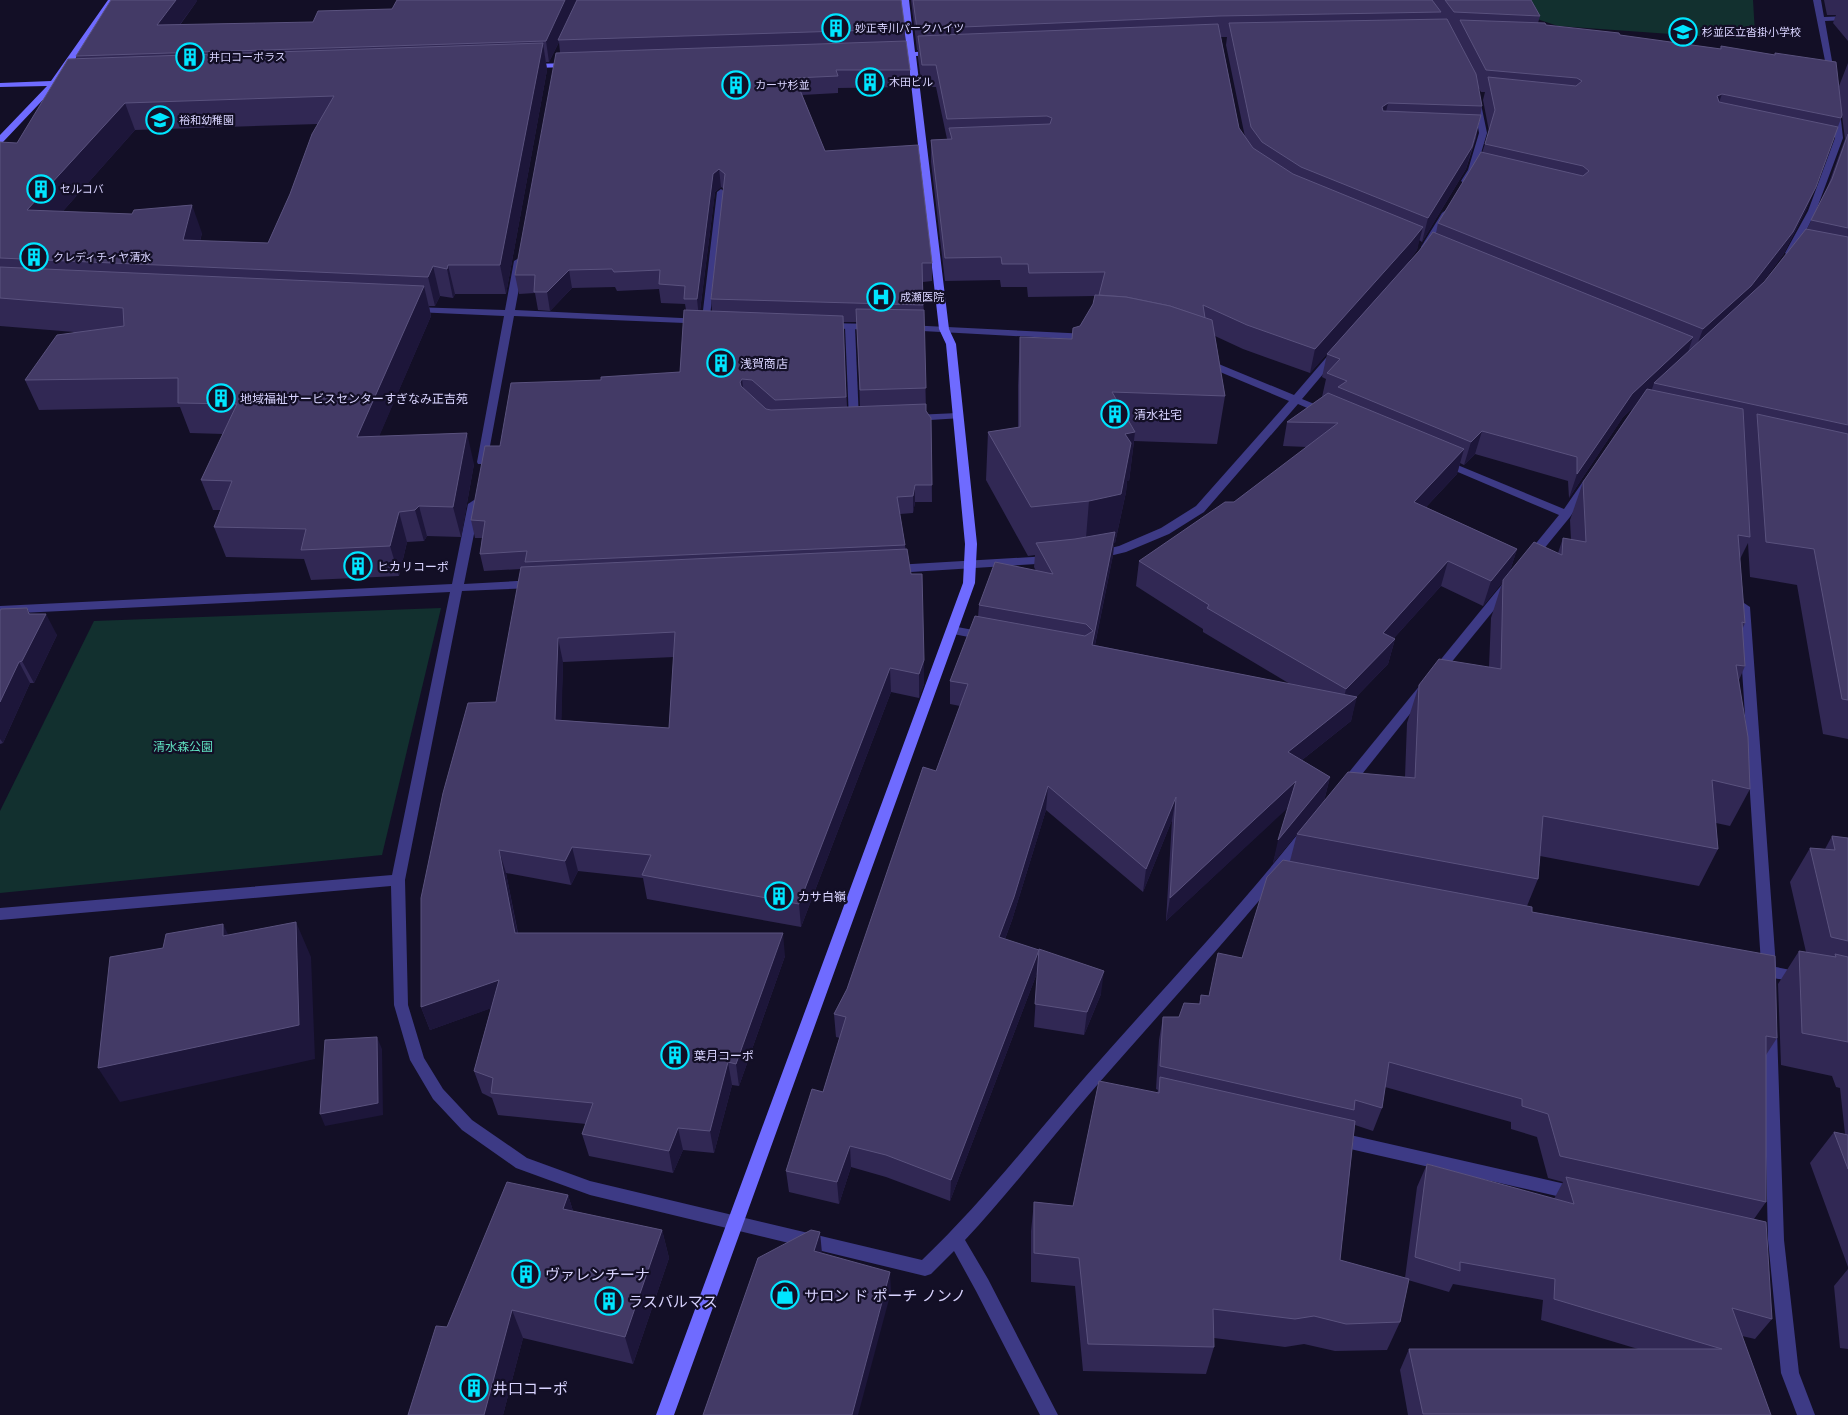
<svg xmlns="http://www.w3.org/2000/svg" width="1848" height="1415" viewBox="0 0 1848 1415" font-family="Inter,'Noto Sans JP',sans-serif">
<rect width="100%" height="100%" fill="#130f26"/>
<!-- green -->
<g fill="#12302f">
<path d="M1531 0H1753L1755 34 1741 39 1558 26 1537 19Z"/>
<path d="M441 608 382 855 0 893V811L94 621Z"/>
</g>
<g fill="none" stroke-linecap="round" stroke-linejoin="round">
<!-- lane -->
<g fill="#3d3a85" fill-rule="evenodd">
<path d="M850 324 855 327 859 420 854 423 849 420 845 327Z"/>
<path d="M958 413 962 414 963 416 962 418 914 421 909 418 914 415Z"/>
<path d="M952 626 984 632 990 636 984 640 948 633 946 630 948 627Z"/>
<path d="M1337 1132 1574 1186 1580 1188 1582 1193 1580 1198 1574 1200 1337 1146 1331 1144 1329 1139 1331 1134Z"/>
</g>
<!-- street -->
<g fill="#3d3a85" fill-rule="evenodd">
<path d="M1813 0H1821L1824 17 1848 16V20L1825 21 1835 78 1828 76Z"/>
<path d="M1474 102 1481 104 1487 133 1476 170 1468 183 1465 184 1461 181 1468 170 1479 133Z"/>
<path d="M1833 109 1840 111 1843 138 1816 211 1795 253 1790 256 1787 255 1785 253 1808 211 1835 138Z"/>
<path d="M721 189 725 192 709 324 514 316 487 462 486 464H478L477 462 504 316 415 312 412 311V307L505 310 514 261 519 258 524 261 515 310 702 319 717 192Z"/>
<path d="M1446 210 1450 213 1431 247 1426 250 1423 249 1421 247 1442 213Z"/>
<path d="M827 323 874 324 879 327 874 330 824 328 822 326Z"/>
<path d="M907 325 1089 334 1094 337 1089 340 904 330 902 328Z"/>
<path d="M1335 351 1340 354 1302 399 1329 410 1330 412 1329 414H1321L1298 404 1204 512 1169 534 1126 552 1097 559 1093 558 1091 555 1093 552 1119 546 1161 528 1196 506 1289 401 1201 364V360H1209L1294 395 1331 352Z"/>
<path d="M1443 459 1564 509 1584 480H1592L1593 482 1570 517 1534 561 1530 562 1524 558 1559 515 1439 464 1438 462 1439 460Z"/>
<path d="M474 500 480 504 464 584 535 580 541 584 535 588 462 591 405 880 408 1005 424 1058 443 1089 472 1120 527 1158 590 1181 922 1260C982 1203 1032 1138 1086 1076 1156 996 1230 919 1297 835L1302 834 1307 835 1309 839 1307 843C1240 926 1168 1004 1098 1084 1053 1135 1012 1190 965 1240L988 1279 1058 1415H1040L976 1291 954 1251 931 1274 925 1276 590 1195 516 1168 462 1130 433 1099 410 1060 394 1005 391 886 0 920V908L392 875 450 592 0 614V606L452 584 468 504Z"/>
<path d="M1049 556 1053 557 1055 560 1053 563 895 573 889 569 895 565Z"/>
<path d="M1508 581 1512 582 1514 585 1512 588 1441 675H1433L1431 672 1433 669 1504 582Z"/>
<path d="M1744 603 1750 607 1776 967 1806 973 1808 977 1806 981 1801 983 1762 976 1757 974 1755 970 1757 966 1761 964 1738 607Z"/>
<path d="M1425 683 1431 687 1429 690 1351 788H1341L1339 785 1341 782 1421 684Z"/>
<path d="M1770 1025 1775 1027 1777 1031 1784 1240 1799 1373 1815 1415H1797L1781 1373 1768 1240 1763 1031 1765 1027Z"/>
</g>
<!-- secondary -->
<g fill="#6f6bff" fill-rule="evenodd">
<path d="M108 0H116L60 81H73V85L56 86 3 142 0 143V135L47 86 0 87V83L51 81Z"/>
<path d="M901 0H909L915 52 934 51 938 53 934 55 916 56 949 329 956 344 977 544 975 583 674 1415H656L963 583 965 544 946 344 939 329 908 57H892L888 55 892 53 907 52Z"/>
<path d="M570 63H573V67L530 68 526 66 530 64Z"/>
</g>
</g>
<!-- wall -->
<g fill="#312854" fill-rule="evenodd">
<path d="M911 0H1531L1540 16 1538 23 1546 25 1720 49 1721 46 1839 86 1848 63V739L1823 734 1797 585 1750 577 1748 543 1740 559 1745 623 1742 630 1745 666 1739 680 1750 789 1730 826 1716 823 1718 849 1699 886 1540 856 1538 879 1527 906 1532 912 1777 1038 1766 1055V1202L1754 1219 1772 1319 1755 1339 1742 1336 1771 1415H1408L1400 1370 1409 1349H1638L1541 1320 1543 1300 1453 1284 1449 1292 1408 1280 1400 1322 1387 1350 1335 1351 1304 1344 1285 1347 1214 1338V1347L1206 1374 1083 1371 1075 1286 1031 1282V1231L1034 1202 1073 1206 1157 1093 1158 1090 1156 1089 1159 1040 1163 1017H1179L1199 1004 1201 995 1209 996 1242 958 1290 861 1297 834 1405 777 1407 723 1419 685 1489 667 1491 618 1503 580 1558 553 1563 538 1571 540 1570 520 1583 482 1634 407 1623 417 1569 498 1568 481 1475 454 1464 465 1460 463 1457 474 1426 507 1517 549 1509 574 1483 606 1441 586 1394 638 1395 639 1388 664 1356 697 1351 721 1302 760 1330 777 1324 801 1273 863 1288 807 1166 921 1172 820 1143 892 1046 810 1012 920 1005 939 1039 950 1037 973 950 1201 886 1177 851 1167 839 1204 789 1192 786 1171 823 1092 840 1038 836 1037 834 1014 847 989 936 771 960 706 950 704V681L978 617 979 605 1036 571 1034 567 1035 555 1028 556 986 480 988 432 1018 428V385L1020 337 1072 339 1093 304 1095 296 1028 297 1027 287H1001L1000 280 945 281 931 162V140L947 139 936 87H922L918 58V50H917ZM1221 37H1227L1226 45 1245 137 1239 128ZM1478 87 1481 92H1485L1483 100 1489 131 1482 153 1438 223 1436 233 1405 266 1417 250 1419 240 1422 242 1466 169 1476 138 1482 106ZM1842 116 1845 139 1826 191 1807 229 1764 282 1759 287 1783 255 1806 210ZM1368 307 1327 354 1322 377 1326 379 1322 397 1287 422 1283 446 1307 447 1234 502 1139 561 1136 586 1203 629V632L1290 684 1095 645 1113 555 1114 543H1115L1126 492 1127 481H1129L1134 441 1217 444 1225 396 1215 336 1243 349 1310 373ZM1385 1087 1511 1122V1129L1537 1137 1548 1178 1563 1182 1554 1199 1427 1164 1417 1187 1405 1278 1340 1260 1355 1125 1373 1131 1382 1108Z"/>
<path d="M1824 0H1848V41L1833 23 1836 15H1827Z"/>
<path d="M197 1 180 25 905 29V41L910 70V87L838 88V93L802 95 825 151 932 263V281L923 282 926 411 931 418 932 502H915L913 513 900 514 905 545 924 684 919 698 891 692 801 927 647 899 643 878 578 871 571 885 506 873 518 933 785 956 739 1086 732 1085 714 1153 683 1150 673 1173 589 1156 582 1134 586 1124 498 1115 492 1098 482 1093 474 1071 491 1008 430 1030 421 1007 496 702 521 569 484 571 480 554 482 538H475L471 520 500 446 601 380 680 372 686 310 685 304 661 303 659 289 617 291 615 287 572 288 550 311 538 310 535 293 519 294 515 275 560 52 559 42 549 62H546L547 70 506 294H455L453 298 440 296 435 306H429L431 316 379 436 474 464 461 537 427 536 424 541 407 542 399 576 311 580 304 559 226 557 214 527 221 510H213L201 480 223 434 190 433 180 407 39 410 25 380 74 332 0 326V142L17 143 77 59 76 56ZM318 124 290 194 268 243 200 241 202 233 63 211 135 130ZM721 187 724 189 711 299 712 311H700L715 192ZM843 322H857L860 407H847ZM674 657 669 728 561 720 563 662Z"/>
<path d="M27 608 30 614 57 635 34 683H30L3 743 0 744V611Z"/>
<path d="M1832 836 1848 838V1267L1810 1163 1834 1132 1845 1134 1840 1088 1836 1087 1832 1076 1781 1065 1778 984 1799 951 1806 952 1790 882 1810 848 1825 849Z"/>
<path d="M1039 949 1101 994 1084 1035 1034 1027Z"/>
<path d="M568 1195 573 1211 662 1230 669 1258 633 1364 523 1338 503 1415H408L447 1327Z"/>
<path d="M1848 1269V1349L1840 1348 1834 1286Z"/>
</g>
<!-- shaded-wall -->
<g fill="#1d163a">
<path d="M176 0H197V1L164 46 157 25Z"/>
<path d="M565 0H578L558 40 559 42 549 62 546 41Z"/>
<path d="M543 43 547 70 506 294 500 265Z"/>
<path d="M1722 94 1714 116 1717 96Z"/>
<path d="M125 103 135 130 39 238 27 210Z"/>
<path d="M1388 103 1383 125 1382 107Z"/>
<path d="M1481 115 1466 169 1422 242 1428 218Z"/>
<path d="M719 169 721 187 715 192 699 318 697 299 713 174Z"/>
<path d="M1816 187 1806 210 1783 255 1742 310 1694 353 1703 329Z"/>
<path d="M192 205 202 233 193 266 183 240Z"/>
<path d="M1423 227 1417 250 1405 267 1310 373 1315 349Z"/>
<path d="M448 265 455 294 453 298 447 269Z"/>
<path d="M433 266 440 296 435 306 428 277Z"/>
<path d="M569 270 572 288 550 311 547 292Z"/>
<path d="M424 286 431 316 366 467 357 437Z"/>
<path d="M1693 337 1685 361 1654 383 1651 392 1623 417 1569 498 1577 474 1632 394Z"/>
<path d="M742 379 744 396 740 382Z"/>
<path d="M1482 431 1475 454 1464 465 1471 442Z"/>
<path d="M1135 432 1129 481H1127L1126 492 1115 543H1114L1113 555 1090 669 1092 645 1113 544 1085 550 1089 501 1125 434Z"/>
<path d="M467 433 474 464 461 537 453 507Z"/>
<path d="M1464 449 1457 474 1408 526 1414 502Z"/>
<path d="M915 485V502L913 513V496Z"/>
<path d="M419 506 427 536 424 541 415 510Z"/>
<path d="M399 512 407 542 399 576 390 546Z"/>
<path d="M1517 549 1509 574 1483 606 1491 581Z"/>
<path d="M1448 561 1441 586 1376 658 1383 633Z"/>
<path d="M27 608 38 630 46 614 57 635 34 683 22 661 29 614Z"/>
<path d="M558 638 563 662 561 744 555 720Z"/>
<path d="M1395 639 1388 664 1351 702 1357 697 1351 721 1283 775 1288 752 1341 710 1346 689Z"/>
<path d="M924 660V684L919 698V674Z"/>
<path d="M19 662 30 683 3 743 0 739V702Z"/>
<path d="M890 668 891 692 801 927 799 904Z"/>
<path d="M1330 777 1324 801 1273 863 1278 840Z"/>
<path d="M1296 781 1291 805 1166 921 1170 898Z"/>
<path d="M1048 786 1046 810 1012 920 997 960 999 937Z"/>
<path d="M1176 797 1172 820 1143 892 1146 869Z"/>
<path d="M572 847 578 871 571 885 565 861Z"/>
<path d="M499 850 506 873 522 956 515 933Z"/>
<path d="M296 922 311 957 315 1059 120 1102 98 1068Z"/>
<path d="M223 924 240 959 223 936Z"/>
<path d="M783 933 785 956 739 1086 736 1064Z"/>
<path d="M1039 950 1037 973 950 1201 951 1180Z"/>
<path d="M1104 971 1101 994 1084 1035 1087 1012Z"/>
<path d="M499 980 506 1003 430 1030 421 1007Z"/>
<path d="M377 1037 382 1049 383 1115 325 1126 320 1114Z"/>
<path d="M728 1062 732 1085 714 1153 710 1131Z"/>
<path d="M678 1128 683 1150 673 1173 669 1151Z"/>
<path d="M850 1146 851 1167 839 1204 837 1182Z"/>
<path d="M568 1195 577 1224 563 1209Z"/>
<path d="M662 1230 669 1258 633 1364 625 1337Z"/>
<path d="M820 1232 822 1253 814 1251Z"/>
<path d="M890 1272 891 1292 858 1415H852Z"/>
<path d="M512 1310 523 1338 503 1415H484Z"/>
</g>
<!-- building -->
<g fill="#433a66" stroke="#5a527e" fill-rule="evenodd">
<path d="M111 0H176L157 25 313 22 318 11 392 9 397 0H565L546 41 76 56Z"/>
<path d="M577 0H901L905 29 558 40Z"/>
<path d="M913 0H1432L1441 12 1219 16 917 29Z"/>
<path d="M1445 0H1531L1540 16 1454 12Z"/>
<path d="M1447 19 1476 74 1482 106 1388 103 1382 107 1383 111 1481 115 1472 147 1428 218 1301 167 1262 142 1251 127 1229 23Z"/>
<path d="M1460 20 1545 23 1546 25 1619 33 1620 35 1721 49V46L1775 55V53L1836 62 1842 115 1841 118 1722 94 1717 96 1719 102 1838 127 1816 187 1793 232 1751 286 1703 329 1438 223 1481 152 1583 176 1589 171 1583 166 1485 144 1495 110 1488 77 1576 86 1582 81 1577 78 1486 70Z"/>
<path d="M1218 24 1239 128 1253 148 1293 174 1423 227 1410 243 1315 349 1247 325 1203 305 1205 318 1170 306 1126 297 1099 295 1105 272 1029 273 1028 264H1002L1001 257 945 258 931 140 952 139 949 128 1050 124 1052 118 1047 116 947 119 936 65H922L918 36Z"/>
<path d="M906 41 910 70H836L838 76 795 78 825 151 918 145 932 263H922L923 305 711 299 725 174 719 169 713 174 697 299H684L685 286 659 284 660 270 614 272 612 269 569 270 547 292H534L535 275H515L556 53Z"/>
<path d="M543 43 500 265H448L447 269 433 266 428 277 0 258V142L17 143 68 59ZM334 96 312 134 290 194 268 243 183 240 192 205 134 210 132 214 27 210 125 103Z"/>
<path d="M1848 134V228L1811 220 1832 179Z"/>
<path d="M1806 229 1848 237V425L1654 383 1764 282Z"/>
<path d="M1433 232 1693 337 1632 394 1577 474V457L1482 431 1471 442 1338 387 1347 381 1327 373 1340 359 1327 354 1419 251Z"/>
<path d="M0 267 424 286 357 437 467 433 453 507 419 506 415 510 399 512 390 546 301 550 306 529 214 527 232 481 201 480 237 404 178 403V378L25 380 57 335 124 326 123 308 0 298Z"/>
<path d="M1095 295 1126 297 1170 306 1212 320 1225 396 1112 392 1135 432 1125 434 1131 443 1121 494 1089 501 1031 507 988 432 1020 427V337L1072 339 1073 328 1080 326 1093 304Z"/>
<path d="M856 309 924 310 926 388 860 390Z"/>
<path d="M684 310 843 316 846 397 775 400 752 380 742 379 740 382 741 386 766 409 771 410 926 404V411L931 418 932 485H915L913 496 897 497 905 545 525 562 527 551 480 554 485 521 471 520 485 446H500L511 383 601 380V377L680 372Z"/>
<path d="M1647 389 1743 409 1750 537 1738 535 1745 623 1742 622 1745 666 1736 665 1748 737 1750 789 1712 780 1718 849 1543 816 1538 879 1297 834 1348 772 1415 778 1419 685 1439 659 1501 669 1503 580 1534 542 1562 555 1563 538 1586 542 1583 482Z"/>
<path d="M1328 393 1464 449 1414 502 1517 549 1491 581 1448 561 1383 633 1395 639 1346 689 1207 608 1209 605 1139 561 1225 502H1234L1338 423 1287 422Z"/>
<path d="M1757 414 1848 434V700L1842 699 1814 549 1766 542Z"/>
<path d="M1115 532 1092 645 1357 697 1288 752 1330 777 1278 840 1296 781 1170 898 1176 797 1146 869 1048 786 1014 897 999 937 1039 950 951 1180 886 1155 850 1146 837 1182 786 1171 812 1089 823 1092 846 1017 834 1014 847 989 923 767 936 771 968 684 950 681 975 616 1085 636 1093 631 1086 624 979 605 995 562 1053 574 1036 543 1075 539Z"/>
<path d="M907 549 911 574H922L924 660 919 674 890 668 799 904 642 875 651 855 572 847 565 861 499 850 515 933H783L736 1064 728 1062 710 1131 678 1128 669 1151 582 1134 593 1103 491 1093 493 1078 474 1071 499 980 421 1007V898L443 793 468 703 496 702 521 567ZM675 632 669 728 555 720 558 638Z"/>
<path d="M27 608 29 614H46L22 661 19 662 0 702V611L1 609Z"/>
<path d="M1832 836 1848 838V941L1831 937 1810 848 1835 850Z"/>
<path d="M1283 860 1532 907V912L1775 956 1777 1038 1766 1036V1202L1560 1156 1548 1114 1522 1106V1099L1389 1062 1382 1108 1355 1100 1354 1110 1160 1066 1163 1017H1179L1184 1003 1200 1004 1201 995 1209 996 1218 953 1242 958 1267 877Z"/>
<path d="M296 922 299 1025 98 1068 110 957 163 948 166 934 223 924V936Z"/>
<path d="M1039 949 1104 971 1087 1012 1035 1004Z"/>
<path d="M1799 951 1836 957 1835 954 1848 957V1042L1802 1033Z"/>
<path d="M377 1037 378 1103 320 1114 325 1040Z"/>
<path d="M1160 1077 1355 1121 1340 1260 1409 1279 1400 1322 1346 1324 1314 1316 1295 1319 1213 1309 1214 1347 1088 1344 1079 1258 1034 1253V1202L1073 1206 1099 1081 1159 1093Z"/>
<path d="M1834 1132 1848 1135V1169Z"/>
<path d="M1427 1164 1574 1204 1566 1177 1766 1222 1772 1319 1732 1308 1771 1415 1423 1414 1409 1349H1722L1554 1299 1555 1279 1460 1262V1271L1415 1257Z"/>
<path d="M507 1182 568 1195 563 1209 662 1230 625 1337 512 1310 484 1415H408L436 1326 447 1327Z"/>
<path d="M811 1230 820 1232 814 1251 890 1272 852 1415H703L758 1258Z"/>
</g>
<!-- icons -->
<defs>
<g id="building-ring" transform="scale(1.4375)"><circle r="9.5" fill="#130f26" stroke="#00e5ff" stroke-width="1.5"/><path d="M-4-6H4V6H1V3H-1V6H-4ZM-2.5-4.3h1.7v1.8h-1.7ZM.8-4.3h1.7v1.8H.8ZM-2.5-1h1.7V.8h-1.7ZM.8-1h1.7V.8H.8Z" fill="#00e5ff"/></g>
<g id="school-ring" transform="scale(1.4375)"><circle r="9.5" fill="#130f26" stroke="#00e5ff" stroke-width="1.5"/><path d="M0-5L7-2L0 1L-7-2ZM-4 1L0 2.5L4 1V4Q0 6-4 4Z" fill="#00e5ff"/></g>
<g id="hospital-ring" transform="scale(1.4375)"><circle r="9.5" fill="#130f26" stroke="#00e5ff" stroke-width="1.5"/><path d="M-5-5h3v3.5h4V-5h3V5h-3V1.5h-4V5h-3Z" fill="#00e5ff"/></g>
<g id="shop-ring" transform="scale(1.4375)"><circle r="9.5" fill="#130f26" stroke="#00e5ff" stroke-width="1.5"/><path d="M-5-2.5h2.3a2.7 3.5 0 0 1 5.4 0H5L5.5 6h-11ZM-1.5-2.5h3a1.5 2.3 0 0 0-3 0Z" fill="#00e5ff"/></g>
</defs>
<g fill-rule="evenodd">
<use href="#building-ring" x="836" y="28"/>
<use href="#school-ring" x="1683" y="32"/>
<use href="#building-ring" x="190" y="57"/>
<use href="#building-ring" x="870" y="82"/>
<use href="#building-ring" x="736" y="85"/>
<use href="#school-ring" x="160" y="120"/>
<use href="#building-ring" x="41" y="189"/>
<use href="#building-ring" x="34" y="257"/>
<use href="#hospital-ring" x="881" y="297"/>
<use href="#building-ring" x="721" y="363"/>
<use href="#building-ring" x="221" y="398"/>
<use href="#building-ring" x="1115" y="414"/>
<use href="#building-ring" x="358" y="566"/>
<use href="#building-ring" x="779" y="896"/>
<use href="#building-ring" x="675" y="1055"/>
<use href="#building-ring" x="526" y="1274"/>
<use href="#shop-ring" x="785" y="1295"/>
<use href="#building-ring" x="609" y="1301"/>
<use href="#building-ring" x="474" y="1388"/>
</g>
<g text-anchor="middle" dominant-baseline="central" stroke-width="4.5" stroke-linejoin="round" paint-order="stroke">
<!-- far-poi labels -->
<g font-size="11" fill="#d9d4ff" stroke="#130f26" text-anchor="start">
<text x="855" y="28">妙正寺川パークハイツ</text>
<text x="1702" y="32">杉並区立沓掛小学校</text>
<text x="209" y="57">井口コーポラス</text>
<text x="889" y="82">木田ビル</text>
<text x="755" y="85">カーサ杉並</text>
<text x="179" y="120">裕和幼稚園</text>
<text x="60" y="189">セルコバ</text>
<text x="53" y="257">クレディチィヤ清水</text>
<text x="900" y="297">成瀬医院</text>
</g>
<!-- poi labels -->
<g font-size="12" fill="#d9d4ff" stroke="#130f26" text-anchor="start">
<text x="740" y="363">浅賀商店</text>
<text x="240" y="398">地域福祉サービスセンターすぎなみ正吉苑</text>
<text x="1134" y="414">清水社宅</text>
<text x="377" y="566">ヒカリコーポ</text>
<text x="798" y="896">カサ白嶺</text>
<text x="694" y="1055">葉月コーポ</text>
</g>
<!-- park labels -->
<g font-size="12" fill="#5fe0c0" stroke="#130f26">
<text x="183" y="746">清水森公園</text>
</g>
<!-- near-poi labels -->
<g font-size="15" fill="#d9d4ff" stroke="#130f26" text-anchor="start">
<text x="545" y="1274">ヴァレンチーナ</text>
<text x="804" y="1295">サロン ド ポーチ ノンノ</text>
<text x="628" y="1301">ラスパルマス</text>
<text x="493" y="1388">井口コーポ</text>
</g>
</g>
</svg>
